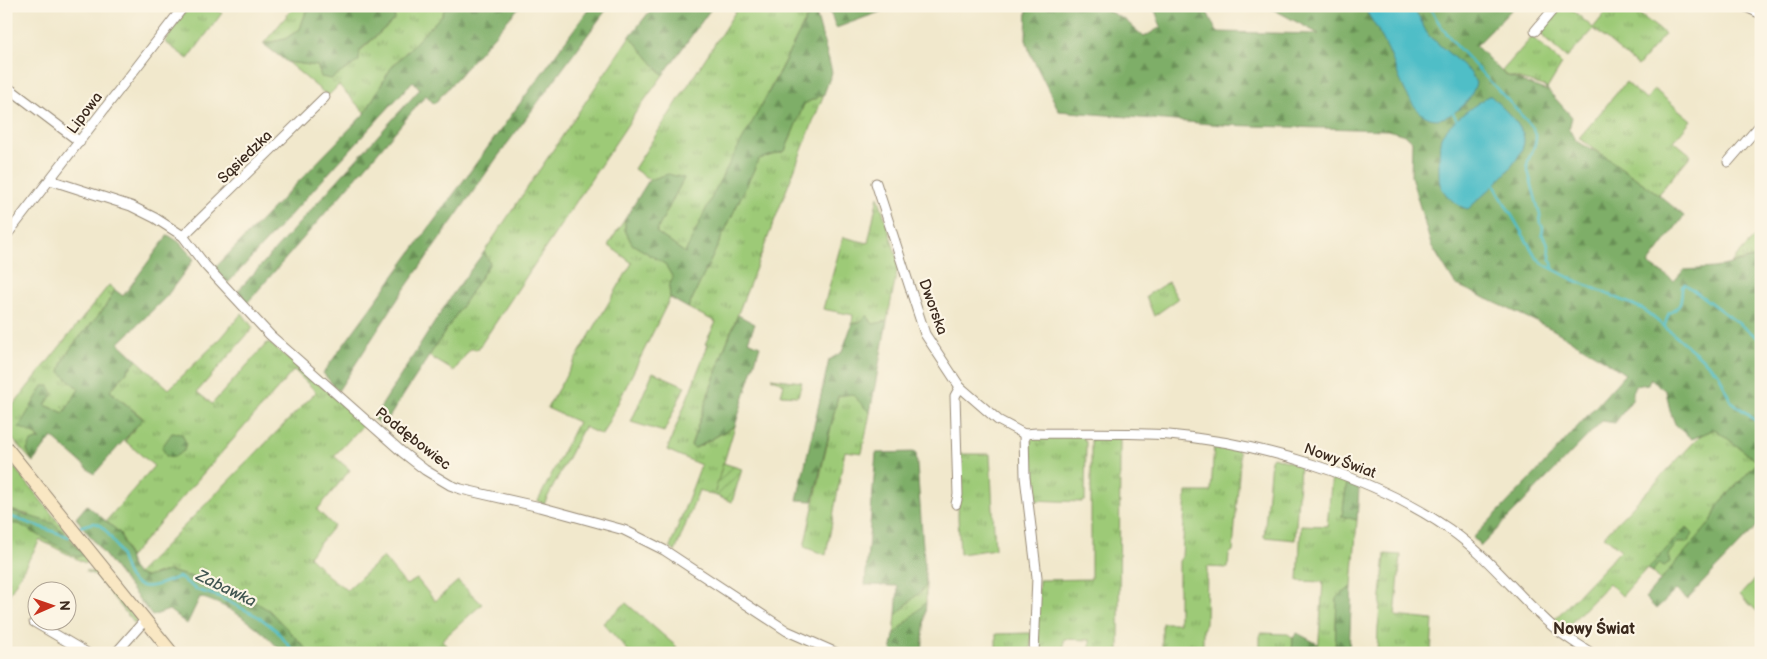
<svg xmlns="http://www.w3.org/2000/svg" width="1767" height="659" viewBox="0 0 1767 659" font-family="'Balsamiq Sans',sans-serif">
<defs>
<pattern id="grass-tufts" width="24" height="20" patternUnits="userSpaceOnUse" patternTransform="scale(1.25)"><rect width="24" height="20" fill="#9dca77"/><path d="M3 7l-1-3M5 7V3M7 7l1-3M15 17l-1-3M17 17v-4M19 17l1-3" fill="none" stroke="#81a461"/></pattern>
<pattern id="forest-firs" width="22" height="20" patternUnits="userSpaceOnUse" patternTransform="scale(1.25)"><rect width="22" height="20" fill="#7eae68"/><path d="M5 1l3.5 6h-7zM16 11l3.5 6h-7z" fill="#688e55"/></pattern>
<pattern id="garden-furrows" width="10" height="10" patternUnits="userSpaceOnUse" patternTransform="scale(1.25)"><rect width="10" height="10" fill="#9dca77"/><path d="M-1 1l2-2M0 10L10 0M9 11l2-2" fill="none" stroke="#81a461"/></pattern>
</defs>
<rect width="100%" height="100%" fill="#fcf5e5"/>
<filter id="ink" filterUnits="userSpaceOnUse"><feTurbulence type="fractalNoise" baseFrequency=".02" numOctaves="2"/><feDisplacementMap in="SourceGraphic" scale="10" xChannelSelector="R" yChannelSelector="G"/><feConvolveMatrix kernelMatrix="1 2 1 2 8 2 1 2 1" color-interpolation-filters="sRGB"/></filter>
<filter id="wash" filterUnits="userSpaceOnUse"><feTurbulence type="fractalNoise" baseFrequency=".0096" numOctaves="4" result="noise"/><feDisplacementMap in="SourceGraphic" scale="20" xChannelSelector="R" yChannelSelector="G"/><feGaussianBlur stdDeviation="1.12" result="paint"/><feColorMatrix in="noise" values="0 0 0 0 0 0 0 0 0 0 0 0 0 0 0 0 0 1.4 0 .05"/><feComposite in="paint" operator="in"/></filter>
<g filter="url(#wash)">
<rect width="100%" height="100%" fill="#f1e8cc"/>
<!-- grass -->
<g fill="url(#grass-tufts)" stroke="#6c7a4a">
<path d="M189 6H211L222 13 188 59 165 42Z"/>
<path d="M295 6H318L306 12 300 29 285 39 263 44Z"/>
<path d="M395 6H446L442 15 391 68 365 113 339 85 329 95 323 92 287 62 318 66 360 51 395 19 393 8Z"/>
<path d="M739 6H813L685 253 656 232 684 178 650 180 634 169Z"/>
<path d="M1562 6H1568L1593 28 1611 6H1629L1665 34 1638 66 1594 29 1567 58 1545 39 1542 34 1544 27Z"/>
<path d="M630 36 663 75 636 112 478 349H470L454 371 429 356 490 263 484 252Z"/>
<path d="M1532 37 1562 64 1547 89 1544 86 1505 75 1502 71Z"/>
<path d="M1626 82 1646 100 1654 89 1691 120 1674 141 1691 155 1658 194 1579 138Z"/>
<path d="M824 94 723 352 691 445 696 448 735 426 714 495 699 490 675 552 670 547 701 465 667 450 708 345 705 344 716 322 688 308 759 159 785 151 804 104Z"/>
<path d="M878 196 901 270 897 271 887 321 873 325 860 322 852 324 853 315 823 309 843 237 868 243Z"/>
<path d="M625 219V230L632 244 665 264 673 278 669 286 670 298 602 435 584 427 544 504 538 501 578 422 547 408 632 263 608 245Z"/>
<path d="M1761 230V256L1731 263Z"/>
<path d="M1168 282 1178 299 1154 316 1146 296Z"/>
<path d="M109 285 115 290C111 296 108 302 105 307 90 328 65 347 60 372L79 389 64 413 45 405 19 427 37 435 40 440 27 450 33 462 6 432V414Z"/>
<path d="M242 313 253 328 197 392 212 404 268 342 365 423 334 456 350 470 317 510 334 526 309 556 327 575 347 590 383 557 406 585 417 579 435 601 458 581 482 604 442 640 453 653H310L297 639 237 592 208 581 168 571 146 577 137 574 316 392 294 370 129 558 120 533 106 521 154 466 125 441 143 418 110 391 137 360 169 389 222 337Z"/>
<path d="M653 372 685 386 664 432 631 422Z"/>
<path d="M771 378 802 382 798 396 781 395 784 384Z"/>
<path d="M852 393 870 413 862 453 845 451 826 555 804 547 838 396Z"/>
<path d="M1715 429 1758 462 1719 504 1711 522 1661 581 1647 568 1622 596 1609 583 1564 630 1553 621 1621 550 1604 536 1701 435Z"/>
<path d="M1038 435 1081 436 1086 442 1085 500 1082 502 1031 500C1029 482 1018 444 1038 435Z"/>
<path d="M1093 437H1120L1119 653H1090V640L1064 639V653H1036L1039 580 1091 579V438Z"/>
<path d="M1214 444 1237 449 1239 452 1240 462 1233 551 1229 554 1228 568 1207 567 1206 624 1203 629V653H1162V623H1179V561L1182 557 1186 492H1211Z"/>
<path d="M959 454H990L995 549 960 554 958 518Z"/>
<path d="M1273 457 1297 464 1300 467 1295 540 1264 537 1271 460Z"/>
<path d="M14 467 89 560 87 563H85L40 540 6 600V523L19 524 30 515 6 509V481Z"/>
<path d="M1332 475 1347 482 1342 516 1357 520 1352 587 1337 597 1335 653H1318L1323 582 1298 581 1301 525 1327 526Z"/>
<path d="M1385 554 1401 555 1395 616 1433 620 1431 653H1377L1378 628Z"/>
<path d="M86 570 91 572 96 570 137 620 135 624 95 575 86 572Z"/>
<path d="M1761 573V615L1740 595Z"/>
<path d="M926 586V602L894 635 896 615Z"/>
<path d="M626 603 677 647 670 653H630L603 623Z"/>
<path d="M1031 633V653H996V634Z"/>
<path d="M1260 633 1288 634 1293 638 1292 653H1260Z"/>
</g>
<!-- forest -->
<g fill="url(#forest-firs)" stroke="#5c6c43">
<path d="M318 6H395L393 8 395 19 360 50 359 61 331 79 321 77 318 66 287 62 263 44 285 39 300 29 306 12Z"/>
<path d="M446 6H520L434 104 426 95 373 158 247 303 237 292 420 89 413 81 228 283 214 269 365 113 391 68 442 15Z"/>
<path d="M591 6H609L496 159 401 294 338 391 323 373Z"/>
<path d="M654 6H713L663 75 630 36Z"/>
<path d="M813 6H814L832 72 824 94 804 104 785 151 759 159 688 308 670 298 669 286 673 278 665 264 632 244 625 230V219L649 180 668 174 684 178 656 232 685 253 718 184 771 88Z"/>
<path d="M836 6H896L836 28 829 9Z"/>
<path d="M1027 6H1099L1125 20 1144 37 1161 27 1155 10 1149 6H1204L1217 32 1319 34 1267 6H1515L1476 46 1505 75 1547 91 1544 86 1572 117 1569 129 1576 141 1603 155 1658 194 1684 216 1648 264 1674 281 1684 270 1715 268 1761 256V522L1687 599 1676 590 1656 609 1645 598 1711 522 1719 504 1758 462 1715 429 1692 439 1676 426 1670 411 1666 391 1650 379 1648 384 1634 386 1632 400 1615 423 1602 421 1481 546 1473 538 1534 475 1625 374 1603 359 1552 329 1455 284 1431 245 1411 176 1412 141 1405 135 1388 130 1222 125 1059 111 1030 53 1026 39Z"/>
<path d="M168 235 179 242 194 259 166 297 119 343 137 360 110 391 143 419 94 474 52 437 33 462 27 450 31 442 40 439 37 435 19 427 43 386H49L53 394 45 405 64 413 79 389 60 372C65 347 90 328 105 307 108 302 111 296 115 290L123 296Z"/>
<path d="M484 252 490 263 384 425 373 419 452 295Z"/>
<path d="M738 315 755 324 748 341 760 346 735 426 695 448 691 446 723 352Z"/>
<path d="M867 315 873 324 887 321 870 413 852 394 838 396 813 501 797 500 829 360 842 352 852 324 860 322Z"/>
<path d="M172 433 182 434 186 443 184 451 174 457 166 456 162 447Z"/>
<path d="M916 452 926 586 896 615 898 586 865 585 876 453Z"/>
<path d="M1347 482 1359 488 1357 520 1342 516Z"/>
<path d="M87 505 120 533 132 568 137 574 146 577 168 571 208 581 237 592 269 610 310 653H283C260 627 233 607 200 597L187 624 169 610 152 616 76 518Z"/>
<path d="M6 509 55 524 84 555 77 557 19 524 6 523Z"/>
<path d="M1686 527 1693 534 1687 543H1677L1668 555 1670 562 1664 566 1659 563 1652 572 1648 569Z"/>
<path d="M1352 587 1349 653H1335L1337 597Z"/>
<path d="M926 602 922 653H891L894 635Z"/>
<path d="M1297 633 1318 644V653H1292L1293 638Z"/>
</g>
<!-- garden -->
<path fill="url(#garden-furrows)" stroke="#6c7a4a" d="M723 463 742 469 732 502 714 495Z"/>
<!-- water -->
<g fill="#50bec7" stroke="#467472">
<path d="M1364 6H1408C1424 14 1421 33 1435 41L1470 72 1476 83C1472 98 1463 108 1450 115 1414 135 1399 74 1389 52 1382 36 1373 22 1364 8Z"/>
<path d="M1488 96H1491C1502 108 1517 119 1523 134 1532 156 1483 195 1468 209 1458 208 1442 193 1440 184 1438 179 1439 142 1441 137 1448 123 1474 106 1488 96Z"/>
</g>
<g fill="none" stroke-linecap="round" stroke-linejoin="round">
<!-- stream -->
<g stroke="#50bec7" stroke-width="2.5">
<path d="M1429 6C1436 20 1445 32 1455 44 1477 69 1501 92 1523 117 1528 122 1535 128 1536 135 1537 149 1527 155 1527 167L1540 215 1541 224 1543 228 1542 234 1547 242 1553 268"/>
<path d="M1452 111 1458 122"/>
<path d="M1493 183 1536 257 1545 265 1572 279 1643 309 1697 354 1719 374 1730 400 1761 425"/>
<path d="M1664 327 1669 313C1683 306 1681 301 1682 287L1685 284 1761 340"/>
<path d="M6 515 69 537"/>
<path d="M80 527C85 525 90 523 95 523 105 524 119 550 122 559 126 570 128 583 142 586 153 589 168 580 179 577L197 590 217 596 259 617 276 630 295 653"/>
</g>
</g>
</g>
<g filter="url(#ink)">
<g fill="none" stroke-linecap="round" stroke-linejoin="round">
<!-- street casing -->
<g stroke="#968975" stroke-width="11">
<g id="street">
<path d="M1744 6 1761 14"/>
<path d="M1535 31 1556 6"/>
<path d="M6 86 80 142"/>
<path d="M1728 162 1761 124"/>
<path d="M50 180 131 206 155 218 183 236 205 265 270 335 402 452 425 470 450 485 461 489 540 507 624 530 664 550 787 631 837 653"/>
<path d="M876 183 925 334 960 387 998 420 1024 434"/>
<path d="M6 236 184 6"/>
<path d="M183 236 325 97"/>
<path d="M1024 434 1037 433C1081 434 1125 432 1169 435 1261 443 1373 476 1449 529 1487 555 1516 594 1551 625 1563 636 1578 644 1591 653"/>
<path d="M1024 434 1025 477 1037 577 1034 653"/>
<path d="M956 504 958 495 955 396 960 387"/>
<path d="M34 622 87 653"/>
<path d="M116 653 145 620"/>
</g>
</g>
<!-- secondary casing -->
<g stroke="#968975" stroke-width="14">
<path id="secondary" d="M6 447 172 653"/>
</g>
<!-- street -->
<use href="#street" stroke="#fff" stroke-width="9"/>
<!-- secondary -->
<use href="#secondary" stroke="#f9e7c3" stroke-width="12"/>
</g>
</g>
<g text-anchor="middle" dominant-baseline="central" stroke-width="4.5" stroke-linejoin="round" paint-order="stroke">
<!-- street labels -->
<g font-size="15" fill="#3b2a1e" stroke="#fcf5e5">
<text transform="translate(85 113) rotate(-53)">Lipowa</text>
<text transform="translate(245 157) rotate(-44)">Sąsiedzka</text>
<text transform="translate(933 307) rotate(70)">Dworska</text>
<text transform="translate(413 439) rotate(38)">Poddębowiec</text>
<text transform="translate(1340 461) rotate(20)">Nowy Świat</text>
</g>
<!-- water labels -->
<g font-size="16" font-style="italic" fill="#415651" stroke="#fcf5e5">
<text transform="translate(226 589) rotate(26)">Zabawka</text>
</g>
<!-- neighbourhood labels -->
<g font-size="16" font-weight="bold" fill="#3b2a1e" stroke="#fcf5e5">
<text x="1594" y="629">Nowy Świat</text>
</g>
</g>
<!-- margin -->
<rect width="1767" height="659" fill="none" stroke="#fcf5e5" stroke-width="25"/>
<!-- north arrow -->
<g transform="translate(52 606) rotate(88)"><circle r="24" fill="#fcf5e5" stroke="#afa495"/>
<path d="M0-4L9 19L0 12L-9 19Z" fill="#c8321e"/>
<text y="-8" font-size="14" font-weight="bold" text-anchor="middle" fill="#3b2a1e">N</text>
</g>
</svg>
